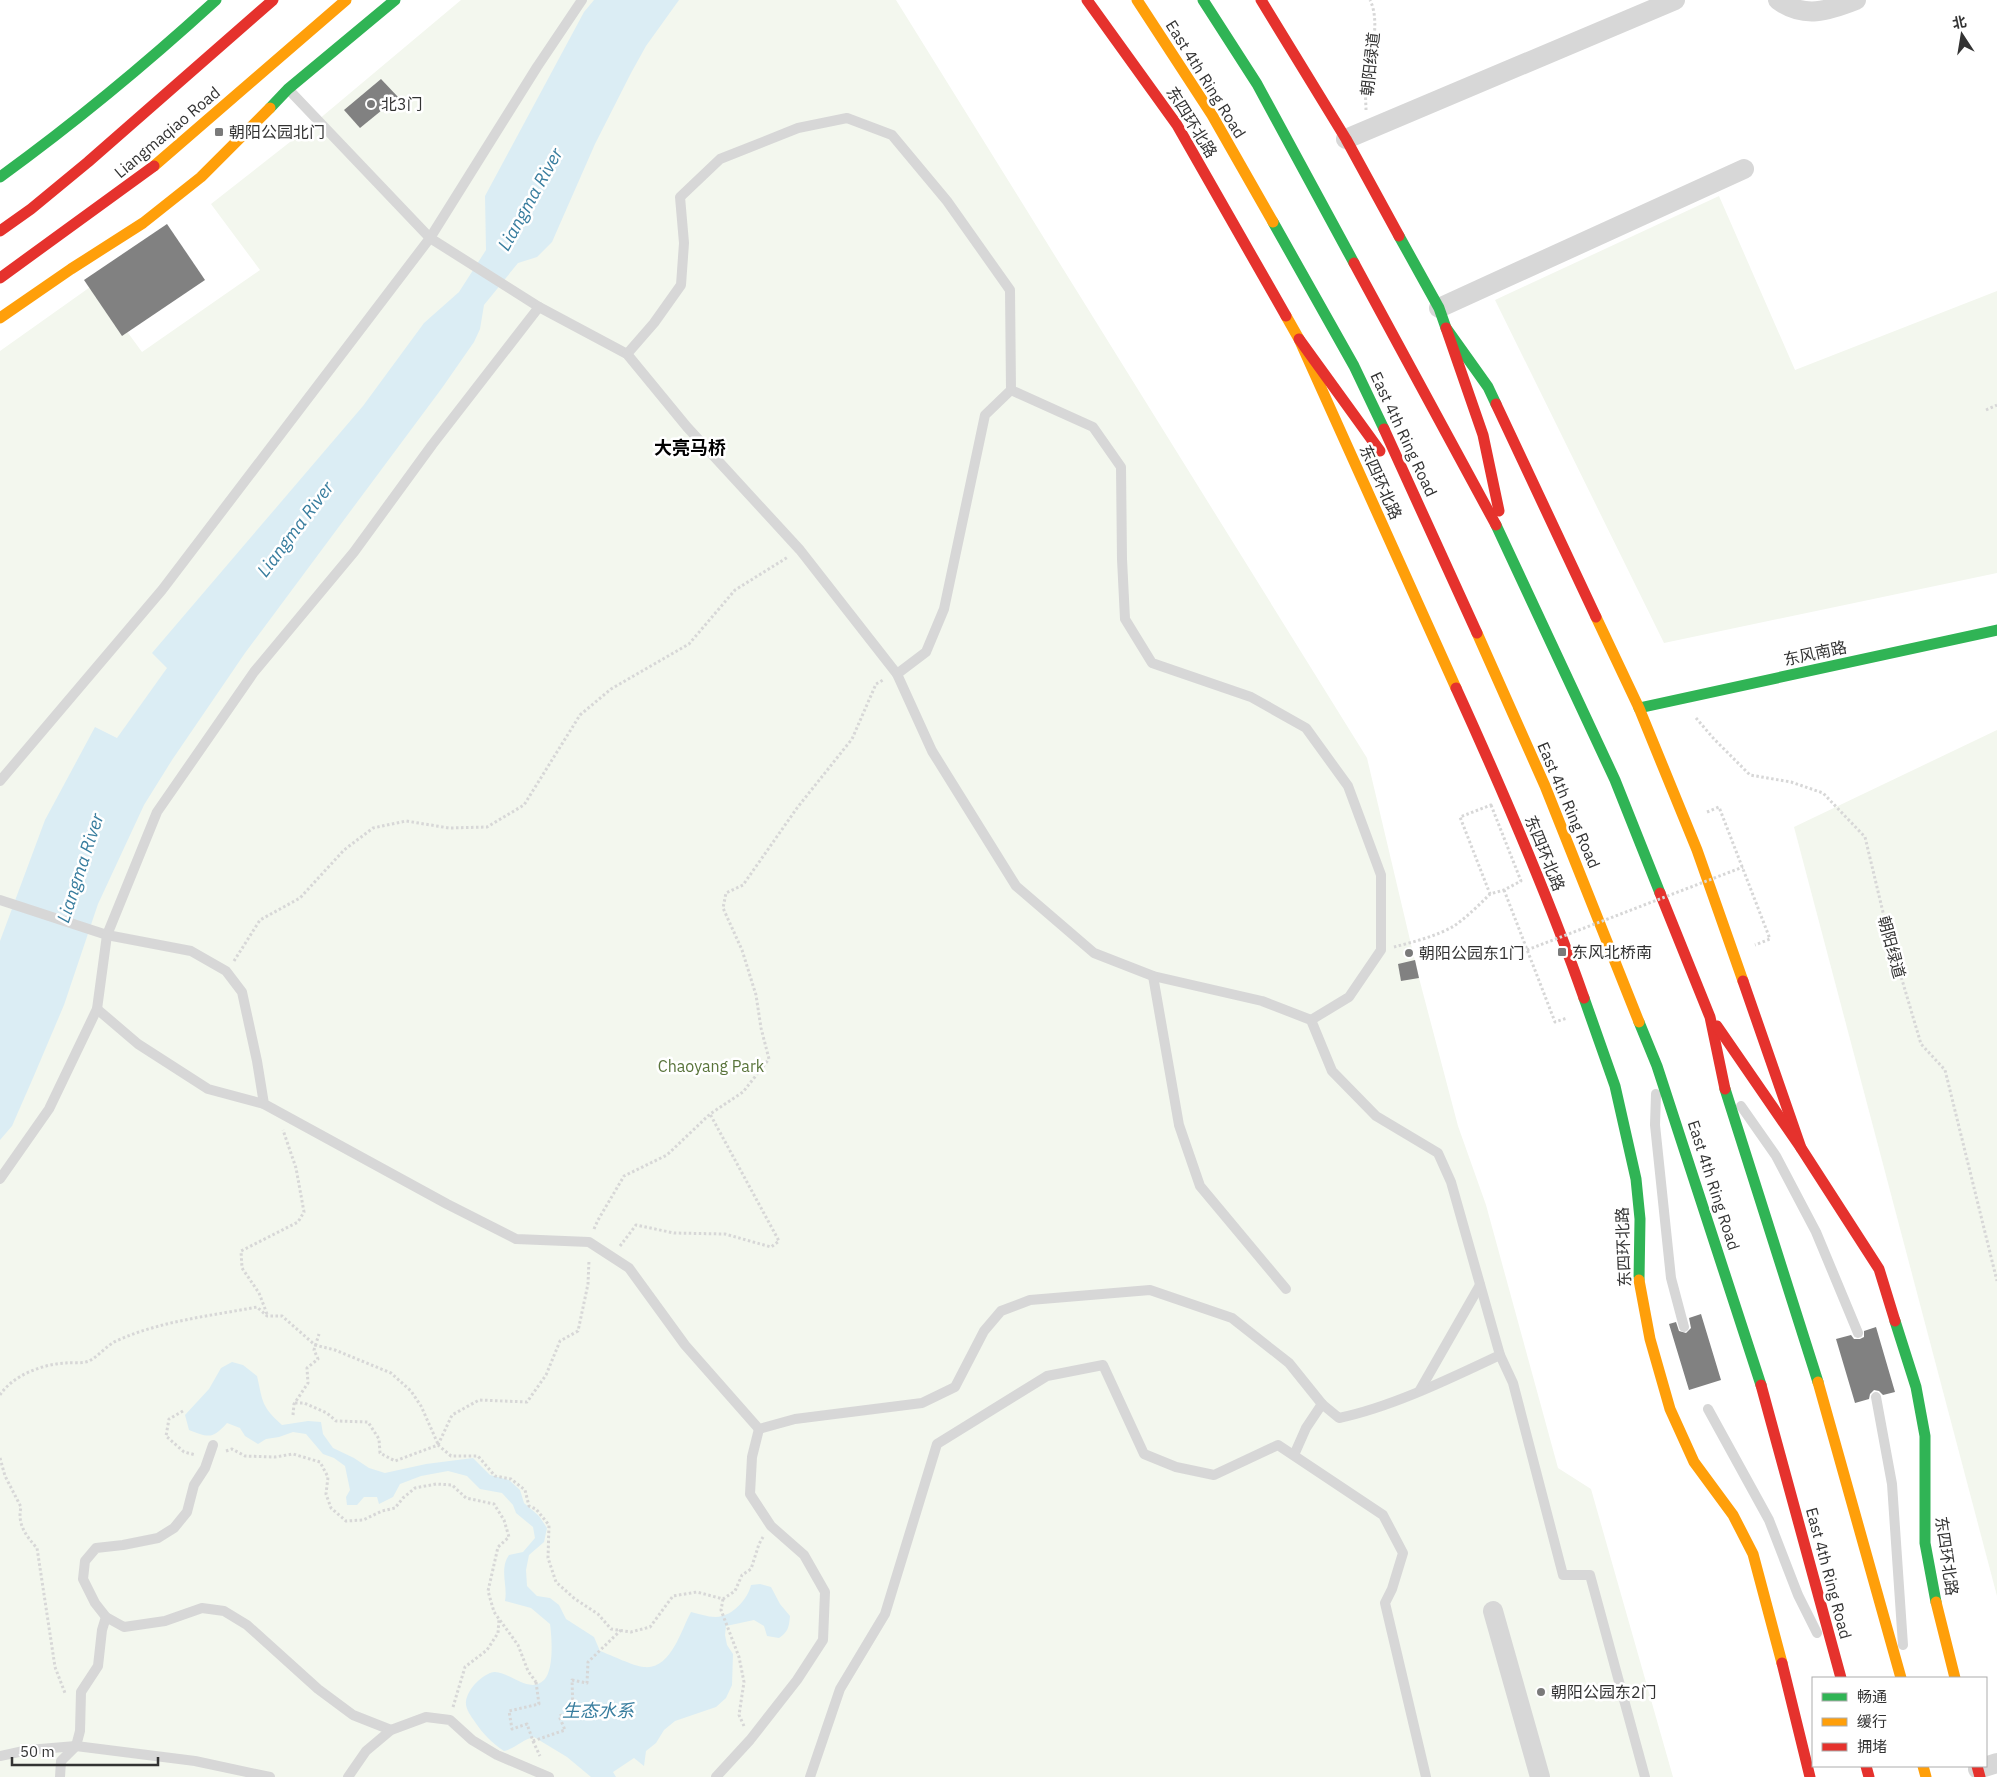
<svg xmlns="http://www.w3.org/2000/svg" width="1997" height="1777" viewBox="0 0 1997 1777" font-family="'IBM Plex Sans','Noto Sans SC',sans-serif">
<rect width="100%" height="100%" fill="#fff"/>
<!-- green -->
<g fill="#f3f7ee">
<path d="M461 0H896L1367 758 1419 978 1458 1126 1486 1205 1558 1468 1591 1489 1673 1777H0V351L93 285 142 352 260 270 211 204 318 120Z"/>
<path d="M1719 196 1795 370 1997 291V573L1664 643 1495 300Z"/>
<path d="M1997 730V1596L1794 827Z"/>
</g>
<!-- water -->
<g fill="#dbedf4">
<path d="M594 0H679L646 46 631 73 595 144 552 242 537 257 518 263 484 305 480 329 474 342 442 388 245 653 172 760 144 805 98 904 64 1005 33 1078 12 1126 0 1140V941L45 820 95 727 117 738 167 668 152 653 363 406 424 323 459 292 486 250 485 196 584 12Z"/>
<path d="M232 1362 243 1365 257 1376C263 1402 261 1406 282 1425L308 1421 321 1422 323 1434 333 1448 354 1458 369 1468 385 1473 426 1464 473 1458 490 1475 509 1480 520 1490 524 1503 539 1516 547 1528 544 1542 529 1555 526 1570 527 1586 537 1596 550 1598 559 1605 566 1619 594 1637 600 1651C611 1655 633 1666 644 1667 671 1670 681 1630 691 1612 700 1614 713 1619 722 1616 735 1613 748 1598 751 1585L760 1584 771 1587 780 1604 790 1616C789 1627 788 1632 779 1638L767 1636 764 1626 754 1620 726 1626 725 1635 727 1645 733 1654 732 1685 726 1698 716 1707 675 1721 664 1730 656 1743 646 1751 644 1766 634 1758 613 1772 616 1777H591L567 1757 534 1737C523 1739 516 1748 504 1751 492 1743 483 1734 475 1722 471 1716 465 1709 466 1701 468 1689 482 1674 494 1672 509 1671 529 1695 544 1680 554 1670 552 1638 550 1624L531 1608 505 1601C508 1586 499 1569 509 1555L523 1552 535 1538 533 1527 516 1513 513 1505 502 1493 480 1489 467 1476 448 1471 421 1476 400 1484 393 1497 379 1504 377 1497H364L357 1505H347L346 1497 350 1490 345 1466 334 1458 323 1454 306 1434 293 1432 279 1437 266 1439 258 1444 245 1436 240 1428 227 1423C212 1440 208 1437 189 1430L185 1415 209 1389 221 1368Z"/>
</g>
<!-- building -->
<g fill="#818181">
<path d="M381 79 398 97 360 128 344 110Z"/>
<path d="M167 224 205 280 122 336 84 280Z"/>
<path d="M1415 960 1419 978 1401 981 1398 964Z"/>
<path d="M1701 1314 1721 1380 1689 1390 1669 1324 1676 1322 1679 1331 1686 1333 1691 1328 1689 1318Z"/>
<path d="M1876 1327 1895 1392 1883 1395 1879 1391 1874 1390 1870 1394 1869 1399 1855 1403 1836 1339 1851 1335 1854 1339H1860L1864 1337V1331Z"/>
</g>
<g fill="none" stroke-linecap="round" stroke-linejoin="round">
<!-- path -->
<g stroke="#d7d7d7" stroke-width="3" stroke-dasharray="2.5 2.5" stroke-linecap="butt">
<path d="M1366 110C1366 104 1365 96 1366 90 1368 64 1382 24 1370 0"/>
<path d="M1986 410 1997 405"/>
<path d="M1696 718 1714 739 1750 775 1791 782 1823 793 1865 837 1887 929 1921 1044 1945 1070 1997 1281"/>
<path d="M1491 805 1521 881 1504 890 1490 894 1460 817Z"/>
<path d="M1707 812 1719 807 1770 939 1755 945"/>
<path d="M1504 890 1555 1022 1567 1018"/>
<path d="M1394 947C1413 942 1437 936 1454 926 1467 917 1479 905 1490 894"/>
<path d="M234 961 260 920 300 898 344 850 373 828 406 821 449 828 487 827 524 805 580 715 611 689 689 644 735 590 788 557"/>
<path d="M594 1229 598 1220 624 1176 667 1155 710 1114 743 1092 769 1059 761 1028 756 995 742 950 723 908 726 893 743 885 797 808 852 739 876 684 883 680"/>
<path d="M620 1246 636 1225 674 1233 725 1234 771 1247 779 1241 710 1114"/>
<path d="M267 1314 259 1293 242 1268 241 1251 298 1222 304 1212 296 1168 283 1130"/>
<path d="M0 1395C13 1375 43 1364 66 1363 73 1362 82 1364 89 1361 99 1356 106 1346 116 1341 160 1321 210 1316 257 1307L267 1316H282L315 1345 335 1350 391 1373 411 1391 421 1406 438 1444"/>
<path d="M295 1403H304L327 1413 336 1421 368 1422 379 1439 380 1453 395 1461 438 1445 451 1456H478L495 1476 511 1479 525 1490 529 1506 536 1509 549 1525 548 1558 556 1582 575 1599 598 1614 611 1629 631 1632 650 1627 673 1596 697 1592 723 1599 735 1591 742 1575 751 1569 759 1544 763 1537"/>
<path d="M183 1411 169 1419 166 1436 184 1452 196 1455"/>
<path d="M293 1415 294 1404 308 1383 307 1368 318 1359 314 1350 319 1334"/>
<path d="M438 1445 452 1415 479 1400 527 1402 546 1375 560 1341 578 1331 588 1284 589 1260"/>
<path d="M226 1451 232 1449 245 1456 275 1457 293 1454 320 1462 328 1477 326 1494 331 1508 346 1521 363 1520 382 1511 395 1508 403 1498 415 1488 436 1484 452 1485 466 1498 494 1504 504 1520 509 1537 498 1547 488 1591 494 1612 518 1645 528 1671 536 1682"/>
<path d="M0 1458 5 1476 21 1507C17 1524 26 1536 37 1548L55 1667 65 1693"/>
<path d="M723 1599 721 1610 739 1657 744 1682 739 1715 744 1726"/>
<path d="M453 1707 465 1667 487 1650 498 1633 499 1619"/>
<path d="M533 1741 540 1756"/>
</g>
<!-- lane -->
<g stroke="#d7d7d7" stroke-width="10">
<path d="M289 90 430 238 539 307 627 354 687 427 800 550 897 674 932 751 1016 886 1094 953 1153 976 1262 1001 1311 1020 1332 1071 1376 1116 1438 1153 1451 1182 1500 1355 1513 1383 1563 1575H1590L1645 1777"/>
<path d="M627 354 654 323 681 285 684 243 680 197 720 159 798 128 847 118 892 135 947 201 1010 290 1011 390 1093 427 1121 467 1122 559 1125 619 1152 663 1251 697 1306 728 1348 786 1381 875V950L1349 997 1311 1020"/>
<path d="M897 674 926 652 944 609 985 415 1011 390"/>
<path d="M0 781 162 590 430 238 537 67 582 0"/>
<path d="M0 900 107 935 191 951 226 971 242 992 257 1061 264 1104 447 1204 516 1239 589 1242 629 1268 685 1345 759 1429 795 1419 922 1403 955 1387 984 1331 1001 1311 1030 1300 1150 1290 1232 1318 1289 1363 1322 1404 1339 1418C1392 1407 1451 1378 1500 1355"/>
<path d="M1153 976 1179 1125 1200 1186 1286 1289"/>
<path d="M97 1009 138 1044 208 1089 264 1104"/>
<path d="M1656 1094 1655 1125 1671 1278 1684 1327"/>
<path d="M1741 1106 1776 1156 1816 1232 1858 1333"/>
<path d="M0 1179 49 1109 97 1009 107 935 157 812 254 672 354 552 432 445 539 307"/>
<path d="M1420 1390 1480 1285"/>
<path d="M1876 1397 1892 1484 1903 1645"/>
<path d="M1708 1409 1769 1520 1798 1595 1817 1633"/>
<path d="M213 1445 205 1468 194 1485 187 1512 174 1528 158 1538 123 1545 96 1548 85 1561 83 1579 95 1603 106 1617 124 1627 165 1621 202 1608 224 1611 247 1625 318 1689 353 1715 391 1730"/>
<path d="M1294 1455 1306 1428 1322 1404"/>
<path d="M0 1756 28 1750 76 1746 195 1761 270 1777"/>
<path d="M60 1777 61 1761 76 1746 80 1731 81 1692 98 1666 102 1630 106 1617"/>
<path d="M348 1777 366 1751 391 1730 426 1717 450 1720 472 1740 497 1755 549 1777"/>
<path d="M716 1777 750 1740 797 1680 823 1640 825 1592 804 1555 771 1526 750 1494 752 1457 759 1429"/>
<path d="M810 1777 840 1689 885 1614 937 1444 1047 1376 1103 1365 1144 1454 1176 1467 1214 1475 1278 1445 1383 1515 1403 1553 1392 1589 1385 1603 1426 1777"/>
</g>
<!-- street -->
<g stroke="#d7d7d7" stroke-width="20">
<path d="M1778 0C1804 19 1828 11 1856 0"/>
<path d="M1346 139 1675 0"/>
<path d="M1439 308 1744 169"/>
<path d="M1493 1611 1540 1777"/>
<path d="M1978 1769 1997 1763"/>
</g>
<!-- fast -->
<g stroke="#30b455" stroke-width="11">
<path d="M1203 0 1257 84 1354 263"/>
<path d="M270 108 288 89 395 0"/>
<path d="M0 177C76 122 147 63 216 0"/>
<path d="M1273 222 1354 366 1384 429"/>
<path d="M1399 236 1439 308 1446 328 1488 387 1496 404"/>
<path d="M1496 525 1615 780 1660 893"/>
<path d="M1639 708 1997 630"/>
<path d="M1584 998 1615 1086 1636 1179 1640 1219 1639 1280"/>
<path d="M1639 1022 1657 1066 1761 1385"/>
<path d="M1725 1089 1818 1382"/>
<path d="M1895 1321 1916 1387 1925 1436V1543L1936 1602"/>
</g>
<!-- slow -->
<g stroke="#ff9f0a" stroke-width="11">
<path d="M1137 0 1212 115 1273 222"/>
<path d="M154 166 346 0"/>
<path d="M1286 316 1299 339 1456 688"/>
<path d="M0 318 71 269 143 223 201 177 270 108"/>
<path d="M1596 617 1639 708 1697 850 1743 981"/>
<path d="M1477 633 1545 786 1639 1022"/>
<path d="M1639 1280 1650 1339 1670 1409 1694 1462 1733 1515 1753 1554 1782 1663"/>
<path d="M1818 1382 1901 1678"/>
<path d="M1936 1602 1955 1678"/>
<path d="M1923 1766 1926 1777"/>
</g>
<!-- jam -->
<g stroke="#e5322d" stroke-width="11">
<path d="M1087 0 1177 125 1286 316"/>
<path d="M1261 0 1346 139 1399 236"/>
<path d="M0 231 31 209 88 162 273 0"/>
<path d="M1354 263 1496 525"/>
<path d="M0 278 154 166"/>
<path d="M1446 328 1483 435 1499 511"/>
<path d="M1299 339 1380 451"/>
<path d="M1496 404 1596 617"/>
<path d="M1384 429 1477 633"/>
<path d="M1456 688C1502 789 1547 892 1584 998"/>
<path d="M1660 893 1710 1017 1725 1089"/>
<path d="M1743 981 1801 1148 1879 1269 1895 1321"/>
<path d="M1717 1026 1801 1148"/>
<path d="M1761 1385 1841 1678"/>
<path d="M1782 1663 1810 1777"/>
<path d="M1866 1766 1869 1777"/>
<path d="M1977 1766 1980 1777"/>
</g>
<!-- path-bridge -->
<g stroke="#d7d7d7" stroke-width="3" stroke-dasharray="2.5 2.5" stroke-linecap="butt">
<path d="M1527 950 1743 867"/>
<path d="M536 1682 539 1704 509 1711 512 1729 527 1724 533 1741 565 1730 559 1716 573 1711 572 1680 587 1683 588 1662 621 1630"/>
</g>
</g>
<!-- markers -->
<g fill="#7a7a7a" stroke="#fff" stroke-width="2">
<circle cx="371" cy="104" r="5"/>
<rect x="214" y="127" width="10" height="10" rx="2.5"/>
<rect x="1557" y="947" width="10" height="10" rx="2.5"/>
<circle cx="1409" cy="953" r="5"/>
<circle cx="1541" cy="1692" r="5"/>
</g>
<g text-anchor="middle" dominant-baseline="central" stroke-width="5" stroke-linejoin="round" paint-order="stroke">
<!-- street labels -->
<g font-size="16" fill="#333" stroke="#fff">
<text transform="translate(1370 64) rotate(-84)">朝阳绿道</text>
<text transform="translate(1206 79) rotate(58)">East 4th Ring Road</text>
<text transform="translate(1192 122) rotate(58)">东四环北路</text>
<text transform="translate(167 132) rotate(-40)">Liangmaqiao Road</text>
<text transform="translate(1404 434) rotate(65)">East 4th Ring Road</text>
<text transform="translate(1381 482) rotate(66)">东四环北路</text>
<text transform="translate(1815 653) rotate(-12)">东风南路</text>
<text transform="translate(1569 805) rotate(67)">East 4th Ring Road</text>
<text transform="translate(1545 853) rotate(68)">东四环北路</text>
<text transform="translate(1892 947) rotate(75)">朝阳绿道</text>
<text transform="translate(1714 1185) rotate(72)">East 4th Ring Road</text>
<text transform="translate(1623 1247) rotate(-92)">东四环北路</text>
<text transform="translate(1947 1556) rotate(82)">东四环北路</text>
<text transform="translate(1829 1573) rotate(75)">East 4th Ring Road</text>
</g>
<!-- poi labels -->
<g font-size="16" fill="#333" stroke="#fff" text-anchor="start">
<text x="381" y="104">北3门</text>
<text x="229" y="132">朝阳公园北门</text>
<text x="1572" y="952">东风北桥南</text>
<text x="1419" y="953">朝阳公园东1门</text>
<text x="1551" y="1692">朝阳公园东2门</text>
</g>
<!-- park labels -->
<g font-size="16" fill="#59743b" stroke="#fff">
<text x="711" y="1066">Chaoyang Park</text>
</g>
<!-- water labels -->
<g font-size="18" font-style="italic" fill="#387d9e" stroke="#fff">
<text transform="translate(530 199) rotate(-61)">Liangma River</text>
<text transform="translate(295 529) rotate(-53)">Liangma River</text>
<text transform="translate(80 868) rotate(-72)">Liangma River</text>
<text x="598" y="1710">生态水系</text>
</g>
<!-- neighbourhood labels -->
<g font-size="18" font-weight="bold" fill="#000" stroke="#fff">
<text x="690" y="447">大亮马桥</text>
</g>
</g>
<!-- legend -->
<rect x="1812" y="1677" width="175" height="90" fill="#ffffff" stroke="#adadad"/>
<rect x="1822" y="1693" width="25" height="8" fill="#30b455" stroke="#adadad"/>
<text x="1857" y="1702" font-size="15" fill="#333333">畅通</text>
<rect x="1822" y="1718" width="25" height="8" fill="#ff9f0a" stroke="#adadad"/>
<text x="1857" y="1727" font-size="15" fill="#333333">缓行</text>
<rect x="1822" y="1743" width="25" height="8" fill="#e5322d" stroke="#adadad"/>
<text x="1857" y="1752" font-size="15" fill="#333333">拥堵</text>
<!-- north arrow -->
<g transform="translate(1962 35) rotate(348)" stroke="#ffffff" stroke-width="4" paint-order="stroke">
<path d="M0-4L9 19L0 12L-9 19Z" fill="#333333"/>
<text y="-8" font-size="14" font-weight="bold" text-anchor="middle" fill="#333333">北</text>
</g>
<!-- scale -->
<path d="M12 1757v8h146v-8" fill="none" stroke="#333333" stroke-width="2.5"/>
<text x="20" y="1757" font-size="15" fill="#333333" stroke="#ffffff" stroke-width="4" paint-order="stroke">50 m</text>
</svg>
